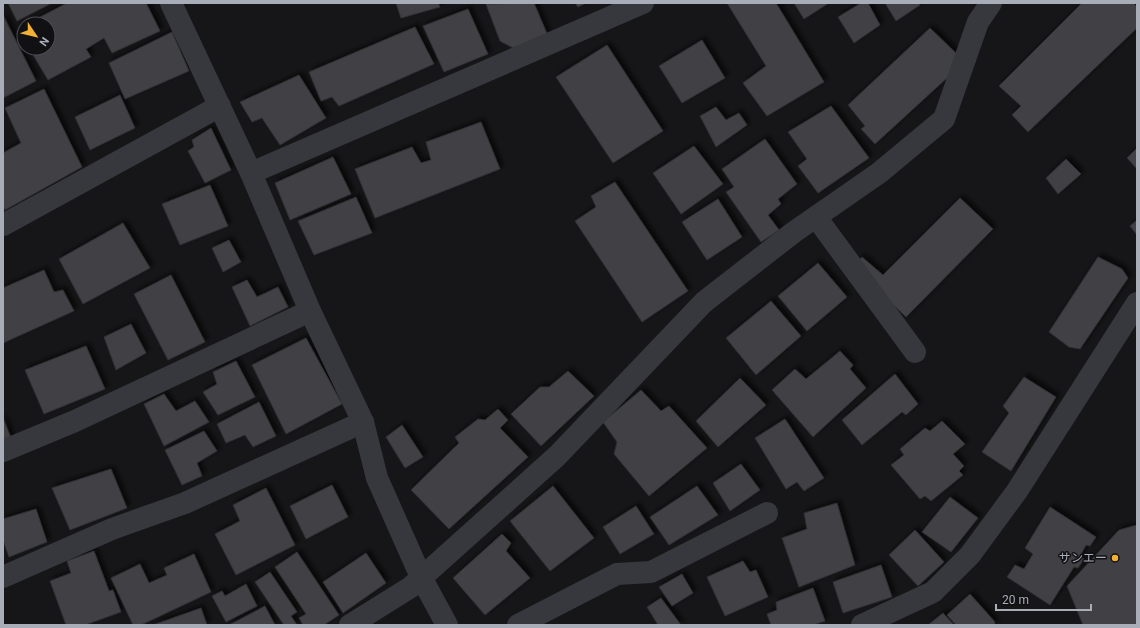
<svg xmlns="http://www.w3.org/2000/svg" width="1140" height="628" viewBox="0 0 1140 628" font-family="Roboto,'Noto Sans JP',sans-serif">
<defs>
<filter id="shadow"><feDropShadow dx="3.5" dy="-3.5" stdDeviation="2" flood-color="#0009"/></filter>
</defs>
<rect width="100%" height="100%" fill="#161618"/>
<!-- building -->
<g fill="#404145" stroke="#303034" filter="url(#shadow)">
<path d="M8 3H52L17 21Z"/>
<path d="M67 3H146L160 31 112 53 104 38 86 49 91 57 48 80 29 48H48V24H27Z"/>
<path d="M396 3H438L440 7 401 18Z"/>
<path d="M534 3 548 36 517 50 500 41 486 4Z"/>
<path d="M575 3H586L578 7Z"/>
<path d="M727 3H776L824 82 767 116 743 83 766 66Z"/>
<path d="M794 3H829L804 19Z"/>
<path d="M861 3H868L880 25 854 43 838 17Z"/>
<path d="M885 3H919L920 5 896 21Z"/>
<path d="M1082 3H1133L1137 7V28L1028 132 1012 115 1021 106 999 86Z"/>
<path d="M468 9 488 54 444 72 423 26Z"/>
<path d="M3 15 36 81 3 98Z"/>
<path d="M24 26V39L18 29Z"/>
<path d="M415 27 434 64 339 106 332 97 321 101 309 72Z"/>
<path d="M930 28 961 58 948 77 875 144 861 129 865 126 848 105Z"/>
<path d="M172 32 189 71 125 99 109 63Z"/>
<path d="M702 40 725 78 682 103 659 66Z"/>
<path d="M607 45 663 131 613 163 556 77Z"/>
<path d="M299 75 326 118 280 145 262 118 252 122 240 102Z"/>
<path d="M44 89 82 167 5 210 3 206V153L21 143 5 108Z"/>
<path d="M120 95 135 128 90 150 75 117Z"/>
<path d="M831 106 869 158 818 193 798 166 807 159 788 132Z"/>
<path d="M716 107 726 120 739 113 747 125 716 147 700 116Z"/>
<path d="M481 122 500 169 375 218 355 169 412 147 421 163 431 160 426 142Z"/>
<path d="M211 128 231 170 205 183 188 151 194 147 192 140Z"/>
<path d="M765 139 797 184 778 199 781 204 768 215 779 230 761 242 726 192 734 187 722 169Z"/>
<path d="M694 146 723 184 681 214 653 173Z"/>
<path d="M1137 148V169L1127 158Z"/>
<path d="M333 157 351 194 290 220 275 183Z"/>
<path d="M1066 159 1081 174 1058 194 1046 178Z"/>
<path d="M615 182 688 291 642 322 575 221 596 207 591 196Z"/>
<path d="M210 185 228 226 180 245 162 204Z"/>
<path d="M356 197 372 233 314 255 298 221Z"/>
<path d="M960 198 993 229 906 317 854 266 862 257 883 275Z"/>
<path d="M718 199 742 237 707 260 682 222Z"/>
<path d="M1137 220V235L1130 226Z"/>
<path d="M123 223 150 268 83 304 59 259Z"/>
<path d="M229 240 241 262 223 272 212 248Z"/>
<path d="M1098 257 1122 269 1128 278 1080 349 1069 347 1049 332Z"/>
<path d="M818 263 847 297 807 331 778 296Z"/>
<path d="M44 270 54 292 63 290 74 311 3 343V288Z"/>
<path d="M171 275 205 342 168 360 134 294Z"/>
<path d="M247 280 257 297 278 287 288 307 250 326 232 287Z"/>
<path d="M771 301 801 336 756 375 726 338Z"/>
<path d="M131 324 146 353 116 370 104 337Z"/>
<path d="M306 338 342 404 286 434 252 365Z"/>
<path d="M86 346 105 389 44 414 25 370Z"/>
<path d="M840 351 853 365 850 369 866 388 813 437 772 390 795 369 806 379Z"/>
<path d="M236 361 255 397 218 415 203 392 217 384 213 372Z"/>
<path d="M568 371 594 396 541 446 511 414 540 387H549Z"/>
<path d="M895 374 918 404 906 415 902 412 862 445 842 420Z"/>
<path d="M1024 377 1056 397 1011 471 982 452 1009 413 1003 406Z"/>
<path d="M740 378 766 405 718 447 696 421Z"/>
<path d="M641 390 661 411 669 406 707 448 649 496 614 454 617 442 603 422Z"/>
<path d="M164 394 176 411 195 401 209 422 164 446 144 404Z"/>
<path d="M259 402 276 436 253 447 245 435 226 443 217 424Z"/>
<path d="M498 409 508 420 500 428 528 457 449 529 411 490 459 443 455 437 478 419 485 420Z"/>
<path d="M3 418 11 438 3 442Z"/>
<path d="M785 419 824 478 804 491 797 482 786 489 755 438Z"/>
<path d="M942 421 965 444 953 454 964 466 959 471 963 475 931 501 925 496 920 499 891 465 904 455 900 449 925 428 930 431Z"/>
<path d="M402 425 423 457 405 468 386 437Z"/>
<path d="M204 431 217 451 197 463 202 476 182 485 165 450Z"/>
<path d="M741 464 760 490 730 511 713 483Z"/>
<path d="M111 469 127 508 70 530 52 488Z"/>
<path d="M332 485 348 517 306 539 290 506Z"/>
<path d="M553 486 594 538 550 571 510 521Z"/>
<path d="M697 486 718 515 669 545 650 517Z"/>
<path d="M266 488 295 545 236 575 215 534 240 521 233 505Z"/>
<path d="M950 497 978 518 951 552 922 532Z"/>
<path d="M837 503 855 565 799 587 782 538 807 529 804 513Z"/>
<path d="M636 506 654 534 620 554 603 527Z"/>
<path d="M1050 507 1096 537 1090 546 1086 545 1080 556 1084 559 1078 568 1074 567 1050 605 1007 577 1015 565 1024 569 1033 554 1025 548Z"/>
<path d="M36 509 47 542 9 557 3 540V519Z"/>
<path d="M1137 525V625H1083L1067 586 1119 530Z"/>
<path d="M915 530 944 562 918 586 889 555Z"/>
<path d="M502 534 511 543 506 551 530 578 485 615 453 578Z"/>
<path d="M94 551 109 591 113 590 121 612 85 625H66L50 581 71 573 67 561Z"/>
<path d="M297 552 339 615 324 625H303L299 618 306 614 275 567Z"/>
<path d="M366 553 386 583 343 613 323 582Z"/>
<path d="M194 554 211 592 141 625H133L111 578 140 564 149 583 167 575 164 568Z"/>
<path d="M743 561 750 572 756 570 768 597 725 616 707 577Z"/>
<path d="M881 565 892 597 843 613 833 582Z"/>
<path d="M270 572 297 612 291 616 297 625H284L255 582Z"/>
<path d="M682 574 693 593 672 606 659 587Z"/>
<path d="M246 584 257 606 226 622 212 596 222 591 225 596Z"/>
<path d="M813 588 825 621 813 625H771L767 614 777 610 776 602Z"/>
<path d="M970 594 995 622 994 625H956L947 615Z"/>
<path d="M661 598 681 625H658L647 607Z"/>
<path d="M265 606 275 625H229Z"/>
<path d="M201 608 207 625H153Z"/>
<path d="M943 613 954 625H928Z"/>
</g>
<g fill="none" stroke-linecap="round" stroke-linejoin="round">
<!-- street -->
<g stroke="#37383d" stroke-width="22">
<path d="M171 3 251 173 310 311 363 422 377 478 421 577 447 625"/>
<path d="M251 173 643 3"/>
<path d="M816 217 915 352"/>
<path d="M3 225 220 106"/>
<path d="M3 451 75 421 310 311"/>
<path d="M3 577 112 529 185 503 363 422"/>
<path d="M350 625 411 587 557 456 704 302 794 232 879 173 944 119 978 22 991 3"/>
<path d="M518 625 617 574 651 572 767 513"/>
<path d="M862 625 933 592 970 555 1017 491 1137 303"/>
</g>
</g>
<!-- markers -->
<circle fill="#f2b134" stroke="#111113" stroke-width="1.5" cx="1115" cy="558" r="4"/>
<g text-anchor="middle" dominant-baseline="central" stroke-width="3" stroke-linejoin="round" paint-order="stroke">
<!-- poi labels -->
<g font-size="12" fill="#a8adb8" stroke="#111113" text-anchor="end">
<text x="1107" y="558">サンエー</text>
</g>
</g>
<!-- border -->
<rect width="1140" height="628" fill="none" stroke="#a8adb8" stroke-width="8"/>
<!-- north arrow -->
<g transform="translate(36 36) rotate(125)"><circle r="19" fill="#111113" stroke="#4d4f55"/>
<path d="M0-3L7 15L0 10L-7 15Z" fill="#f2b134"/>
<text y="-6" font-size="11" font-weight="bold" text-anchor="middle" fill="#a8adb8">N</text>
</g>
<!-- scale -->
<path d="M996 604v6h95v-6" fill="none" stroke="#a8adb8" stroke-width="2"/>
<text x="1002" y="604" font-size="12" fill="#a8adb8" stroke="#111113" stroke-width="3" paint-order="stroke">20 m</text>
</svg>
